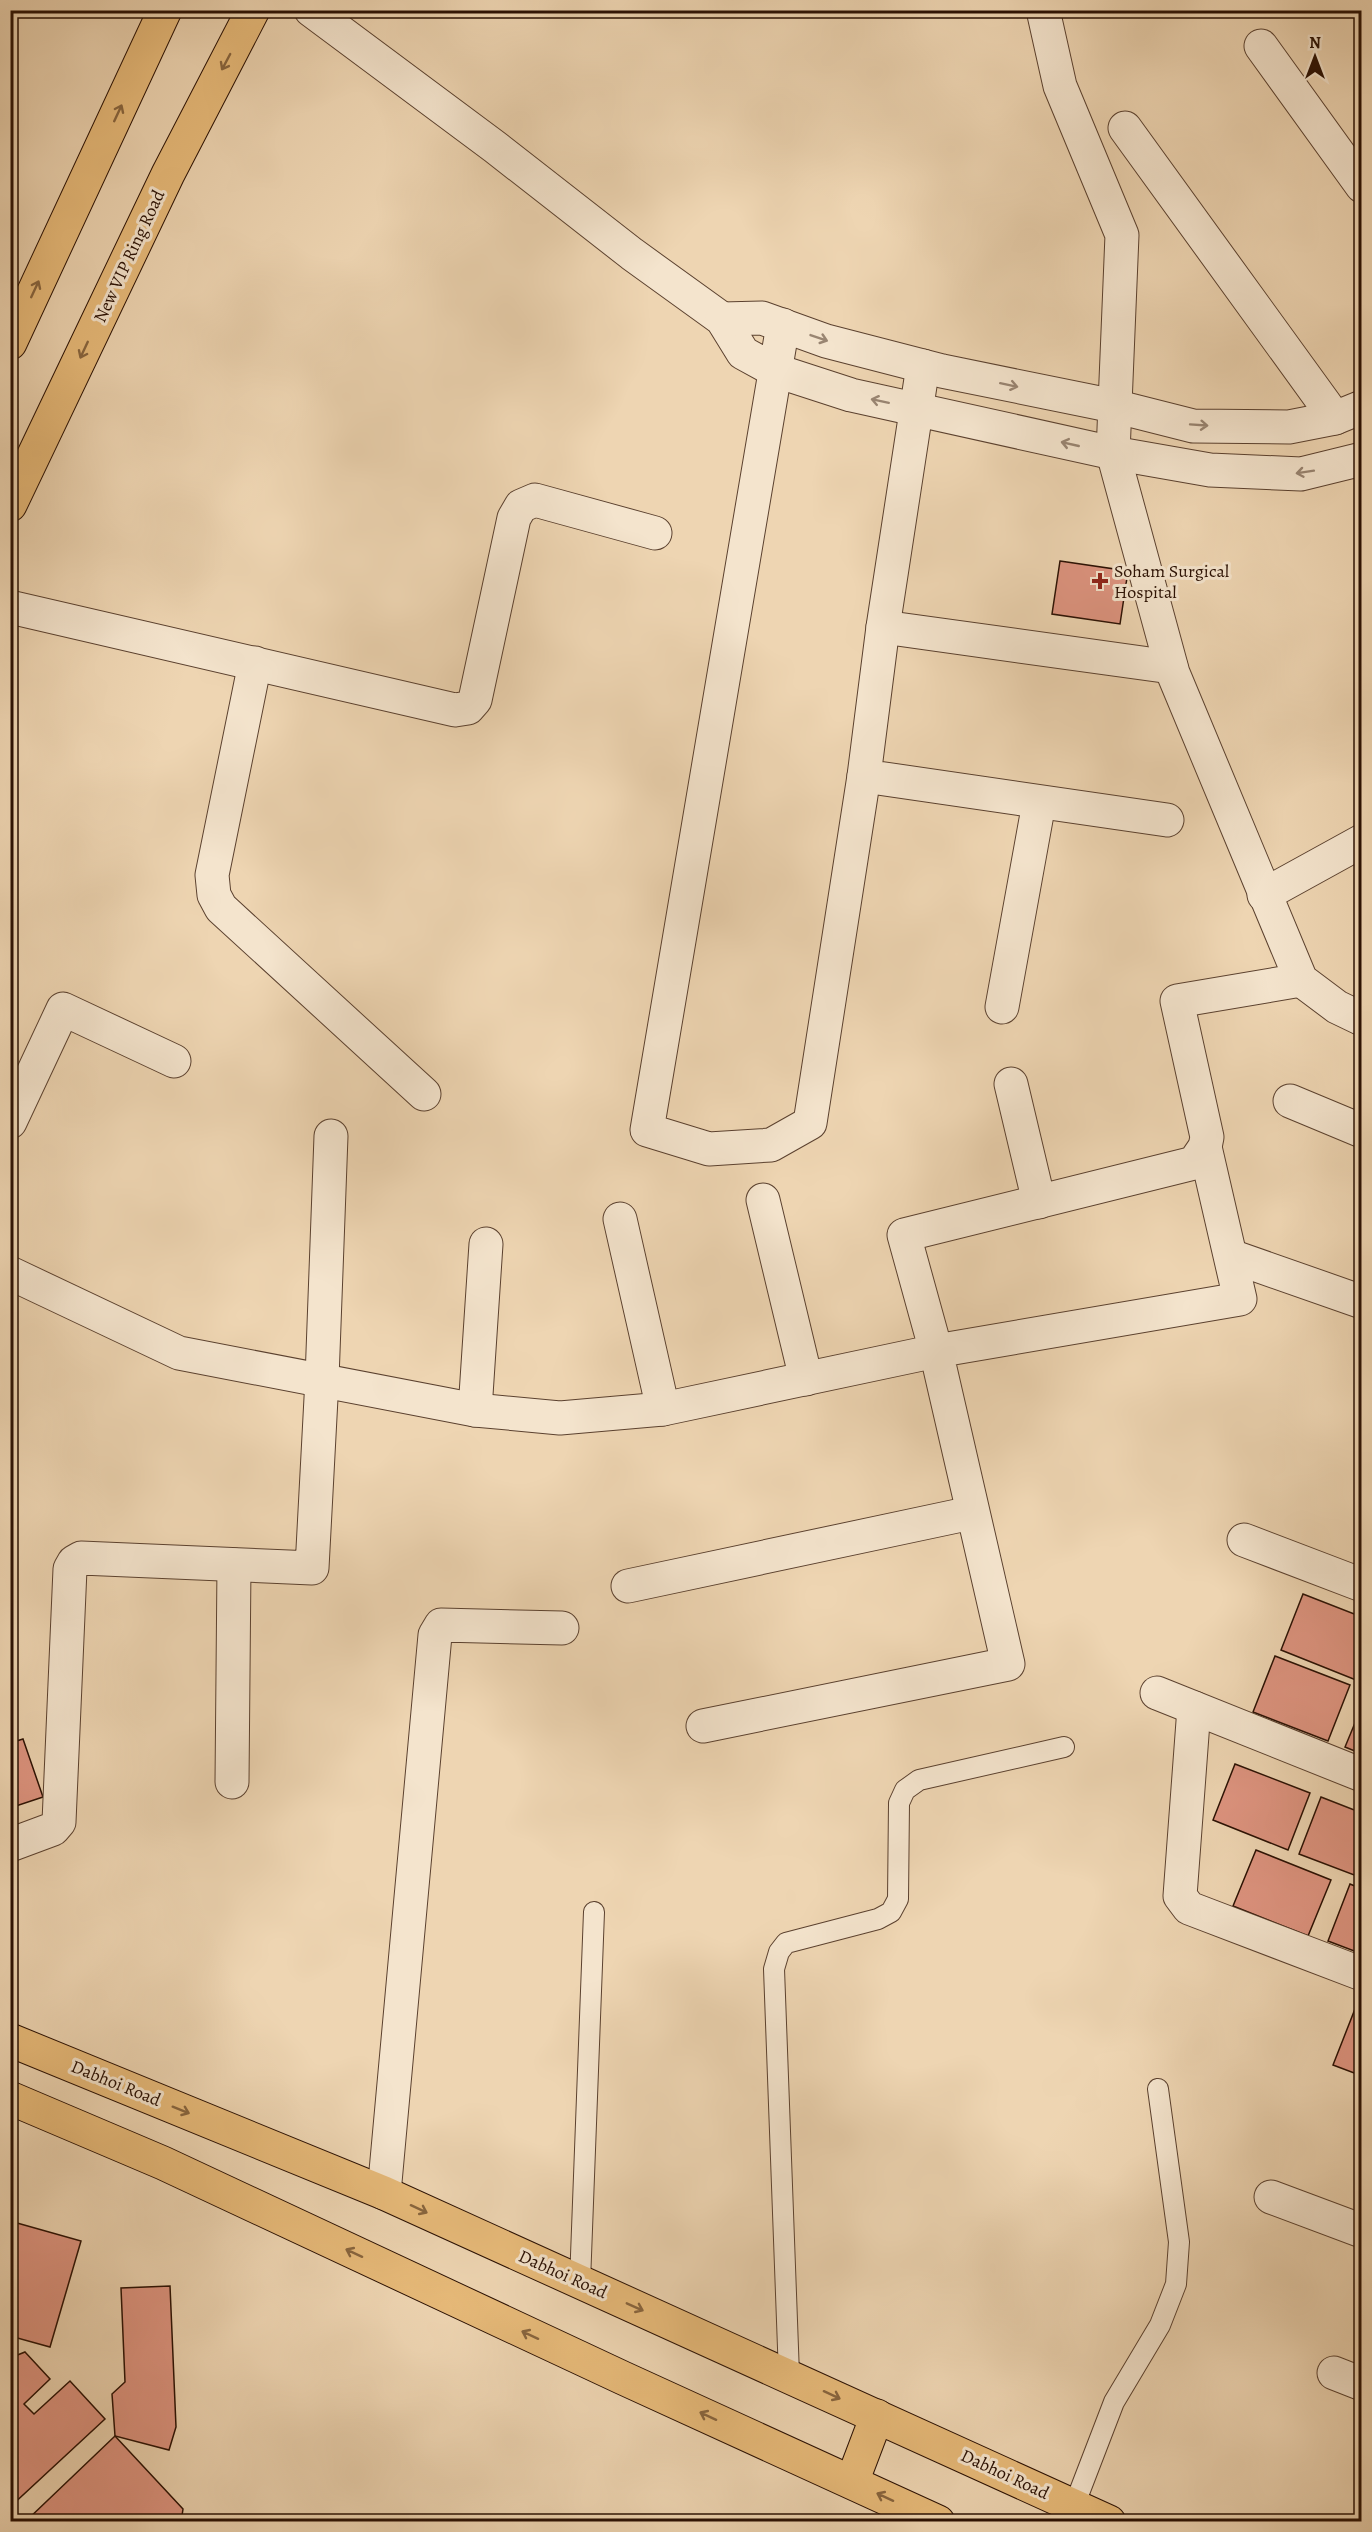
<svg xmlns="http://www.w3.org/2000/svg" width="1372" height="2532" viewBox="0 0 1372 2532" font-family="Alegreya,serif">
<rect width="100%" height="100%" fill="#eed5b2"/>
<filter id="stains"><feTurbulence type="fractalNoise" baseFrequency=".00333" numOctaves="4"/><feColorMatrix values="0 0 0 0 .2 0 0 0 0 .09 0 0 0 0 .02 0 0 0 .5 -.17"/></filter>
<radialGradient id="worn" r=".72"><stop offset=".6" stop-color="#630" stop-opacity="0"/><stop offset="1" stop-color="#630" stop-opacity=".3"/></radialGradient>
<!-- building -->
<g fill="#de9480" stroke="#2a1003" stroke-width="1.5">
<path d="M1060 561 1128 571 1120 624 1052 614Z"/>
<path d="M1303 1594 1362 1617V1664L1356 1680 1281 1650Z"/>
<path d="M1275 1656 1350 1685 1328 1741 1253 1712Z"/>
<path d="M1362 1706V1754L1345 1747Z"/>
<path d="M23 1739 43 1797 10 1808V1743Z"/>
<path d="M1235 1764 1310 1793 1288 1850 1213 1820Z"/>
<path d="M1321 1797 1362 1813V1878L1299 1854Z"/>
<path d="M1256 1850 1331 1880 1308 1936 1233 1906Z"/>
<path d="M1350 1884 1362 1889V1954L1328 1941Z"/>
<path d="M1355 2009 1362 2011V2076L1333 2065Z"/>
<path d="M10 2221 81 2241 50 2347 10 2336Z"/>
<path d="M170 2286 176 2427 169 2450 115 2436 112 2394 125 2382 121 2288Z"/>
<path d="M25 2352 50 2379 24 2404 34 2414 70 2381 105 2419 10 2507V2358Z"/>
<path d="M115 2436 183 2509 181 2522H25Z"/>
</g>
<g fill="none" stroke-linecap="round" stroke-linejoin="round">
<!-- service casing -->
<g stroke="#5b412f" stroke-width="22">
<g id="service">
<path d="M580 2282 594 1912"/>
<path d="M789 2375 774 1969 779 1952 786 1943 878 1919 891 1912 898 1899 899 1803 905 1790 919 1780 1064 1747"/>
<path d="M1074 2506 1114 2402 1160 2325 1176 2284 1179 2242 1158 2089"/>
</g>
</g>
<!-- minor casing -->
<g stroke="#5b412f" stroke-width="35">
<g id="minor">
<path d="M1043 10 1060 86 1122 235 1113 453 1173 673 1301 980 1337 1007 1362 1019"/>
<path d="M1261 46 1362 186"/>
<path d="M1125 128 1335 418"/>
<path d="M783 325 647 1130 709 1149 771 1145 810 1123 864 776"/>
<path d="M923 366 883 627 864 776 1167 820"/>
<path d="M10 607 455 710 468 708 475 700 514 518 521 506 535 500 655 533"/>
<path d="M883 627 1171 667"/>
<path d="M255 663 212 875 214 895 221 908 424 1094"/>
<path d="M1264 895 1362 841"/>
<path d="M1002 1007 1039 803"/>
<path d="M1011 1084 1039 1202"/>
<path d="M1290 1101 1362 1131"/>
<path d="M10 1122 63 1009 174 1061"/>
<path d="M763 1200 806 1379"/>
<path d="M620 1219 663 1409"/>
<path d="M1231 1256 1362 1302"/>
<path d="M10 1273 179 1353 475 1410 560 1418 663 1409 936 1351 904 1235 1194 1163 1205 1147 1207 1137 1177 1001 1301 980"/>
<path d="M475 1410 486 1244"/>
<path d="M1244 1540 1362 1585"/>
<path d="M628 1586 971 1513"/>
<path d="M1157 1693 1362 1775"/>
<path d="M1194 1708 1180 1896 1189 1908 1362 1974"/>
<path d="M703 1726 1008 1664 936 1351 1240 1299 1205 1147"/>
<path d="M232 1782 234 1565"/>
<path d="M10 1845 53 1829 59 1822 70 1569 74 1562 81 1558 312 1568 322 1379 331 1136"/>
<path d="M384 2193 435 1635 441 1625 562 1628"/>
<path d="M1271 2197 1362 2231"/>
<path d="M1334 2373 1362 2384"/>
</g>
</g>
<!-- tertiary casing -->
<g stroke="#5b412f" stroke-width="35">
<g id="tertiary">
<path d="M311 10 495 147 632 254 722 319 743 353 774 370 851 395 1113 453 1210 470 1301 474 1362 459"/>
<path d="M722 319 762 318 826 341 942 371 1114 406 1193 426 1289 427 1335 418 1362 407"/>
</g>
</g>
<!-- primary casing -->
<g stroke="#2a1003" stroke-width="35">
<g id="primary">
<path d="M10 343 165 10"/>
<path d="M10 505 168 174 253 10"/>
<path d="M10 2040 384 2193 1109 2522"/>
<path d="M10 2098 163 2163 623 2378 938 2522"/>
<path d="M852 2482 877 2416"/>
</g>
</g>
<!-- service -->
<use href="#service" stroke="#f4e4cd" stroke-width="20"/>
<!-- minor -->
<use href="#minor" stroke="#f4e4cd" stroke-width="33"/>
<!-- tertiary -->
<use href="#tertiary" stroke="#f4e4cd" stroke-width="33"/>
<!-- primary -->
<use href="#primary" stroke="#e7ba79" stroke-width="33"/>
</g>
<!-- one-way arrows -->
<defs><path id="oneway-shaft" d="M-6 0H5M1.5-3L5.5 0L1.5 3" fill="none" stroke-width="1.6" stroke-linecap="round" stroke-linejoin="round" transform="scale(1.5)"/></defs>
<g stroke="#88653e">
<use href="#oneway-shaft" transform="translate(226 62) rotate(118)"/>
<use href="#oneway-shaft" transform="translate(118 113) rotate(-65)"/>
<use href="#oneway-shaft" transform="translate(35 289) rotate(-65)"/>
<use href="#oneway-shaft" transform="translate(84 350) rotate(115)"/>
<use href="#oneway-shaft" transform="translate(181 2110) rotate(22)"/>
<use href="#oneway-shaft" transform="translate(419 2209) rotate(25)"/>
<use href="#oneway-shaft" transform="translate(354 2253) rotate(-155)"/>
<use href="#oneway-shaft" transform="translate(635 2307) rotate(24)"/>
<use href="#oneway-shaft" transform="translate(530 2335) rotate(-155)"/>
<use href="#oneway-shaft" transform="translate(832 2395) rotate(25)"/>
<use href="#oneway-shaft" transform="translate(708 2416) rotate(-155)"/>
<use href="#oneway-shaft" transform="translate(885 2497) rotate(-155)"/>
</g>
<g stroke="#998572">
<use href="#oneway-shaft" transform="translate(819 338) rotate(19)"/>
<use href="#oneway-shaft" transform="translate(1009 385) rotate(12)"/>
<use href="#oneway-shaft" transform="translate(880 401) rotate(-168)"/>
<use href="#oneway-shaft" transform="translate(1199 425) rotate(4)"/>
<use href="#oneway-shaft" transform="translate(1070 444) rotate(-167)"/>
<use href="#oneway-shaft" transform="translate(1305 472) rotate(171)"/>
</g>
<!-- markers -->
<path fill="#8f2418" stroke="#f4e4cd" stroke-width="2" d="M1097 572h6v6h6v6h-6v6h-6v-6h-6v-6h6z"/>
<g text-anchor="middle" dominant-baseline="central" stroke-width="6" stroke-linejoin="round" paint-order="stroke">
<!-- street labels -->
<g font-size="18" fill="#2a1003" stroke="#f4e4cd">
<text transform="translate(129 256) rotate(-65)">New VIP Ring Road</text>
<text transform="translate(116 2083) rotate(22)">Dabhoi Road</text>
<text transform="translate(563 2274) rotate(24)">Dabhoi Road</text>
<text transform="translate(1005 2474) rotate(25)">Dabhoi Road</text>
</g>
<!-- poi labels -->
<g font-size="18" fill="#2a1003" stroke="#f4e4cd" text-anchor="start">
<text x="1114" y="571">Soham Surgical<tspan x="1114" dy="21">Hospital</tspan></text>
</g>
</g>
<!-- margin -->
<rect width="1372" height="2532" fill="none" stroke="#eed5b2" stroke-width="36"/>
<rect x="12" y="12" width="1348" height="2508" fill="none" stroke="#2a1003" stroke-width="3"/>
<rect x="18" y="18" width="1336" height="2496" fill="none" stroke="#2a1003" stroke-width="1.5"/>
<!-- north arrow -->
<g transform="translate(1315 57)" stroke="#f4e4cd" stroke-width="4.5" paint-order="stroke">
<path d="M0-4.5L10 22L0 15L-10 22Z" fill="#2a1003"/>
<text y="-9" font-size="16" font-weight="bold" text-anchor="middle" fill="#2a1003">N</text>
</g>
<rect width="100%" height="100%" filter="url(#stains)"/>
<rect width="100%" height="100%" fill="url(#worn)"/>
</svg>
